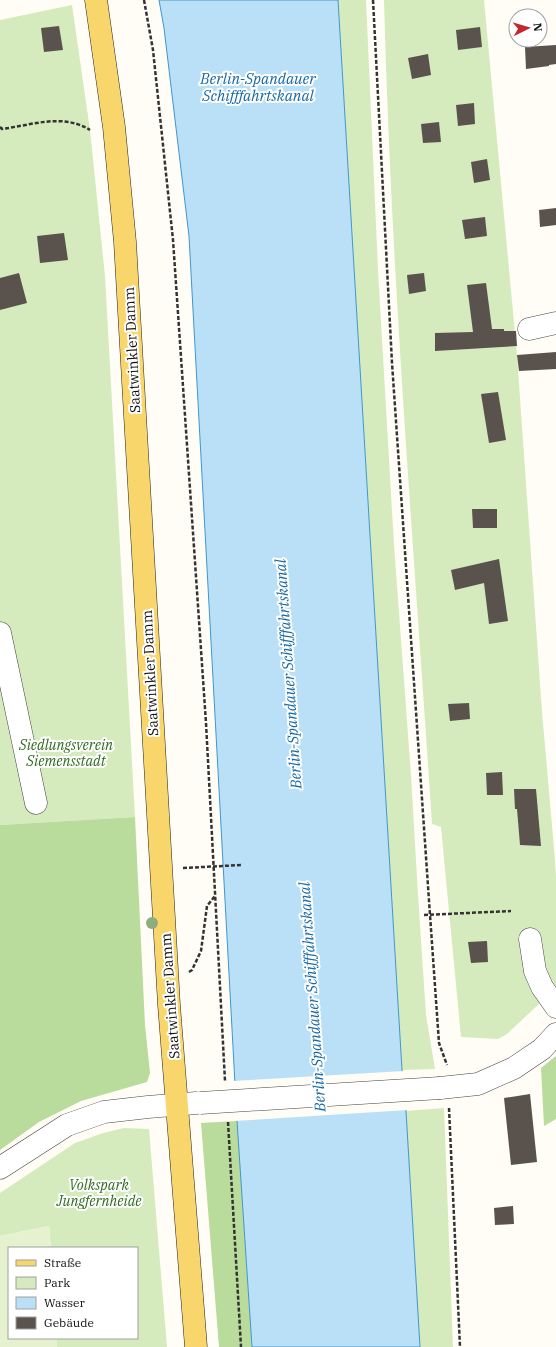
<svg xmlns="http://www.w3.org/2000/svg" width="556" height="1347" viewBox="0 0 556 1347" font-family="'IBM Plex Serif',serif">
<rect width="100%" height="100%" fill="#fffdf5"/>
<!-- green -->
<g fill="#d5ebbd">
<path d="M338 0H366L378 270 394 545 411 775 418 895 426 1015 435 1069 402 1070Z"/>
<path d="M384 0H484L517 355 542 712 554 848 556 876V988L507 1034 498 1039 461 1037 441 827 432 824C414 550 391 275 384 0Z"/>
<path d="M72 5 90 130 105 276 135 817 0 825V20Z"/>
<path d="M444 1108 453 1347H420L406 1111Z"/>
<path d="M124 1128 149 1129 167 1347H57V1338H137V1248H51L49 1226 0 1236V1193L75 1143 103 1133Z"/>
</g>
<!-- forest -->
<g fill="#b9dc9c">
<path d="M135 817 145 1025 150 1073 147 1082 81 1101 39 1122 0 1150V825Z"/>
<path d="M556 1056V1119L544 1126 541 1068Z"/>
<path d="M237 1121 252 1347H219L201 1123Z"/>
</g>
<!-- pitch -->
<path fill="#e6f2cf" d="M49 1226 51 1248H9V1338H57V1347H0V1236Z"/>
<!-- water -->
<path fill="#b9e0f7" stroke="#3f96cf" d="M159 0H338L402 1070 406 1111 420 1347H252L237 1121 189 236 164 28Z"/>
<!-- pier -->
<path fill="#fffdf5" d="M404 1071 408 1110 235 1121 233 1081Z"/>
<!-- building -->
<g fill="#5a524d">
<path d="M59 26 63 50 44 52 41 28Z"/>
<path d="M480 27 482 47 458 50 456 30Z"/>
<path d="M556 45V64L549 65V66L526 69 525 47Z"/>
<path d="M428 54 431 75 412 79 408 58Z"/>
<path d="M474 103 475 124 458 126 456 105Z"/>
<path d="M439 122 441 142 423 143 421 124Z"/>
<path d="M487 159 490 180 474 183 471 162Z"/>
<path d="M556 208V225L540 227 539 210Z"/>
<path d="M485 217 487 236 465 239 462 220Z"/>
<path d="M64 233 68 260 40 263 37 236Z"/>
<path d="M19 273 27 303 0 310V278Z"/>
<path d="M424 273 426 291 409 294 407 275Z"/>
<path d="M486 283 492 329H504V331H516L517 346 435 351V333L473 332 467 285Z"/>
<path d="M556 352V369L519 371 517 355Z"/>
<path d="M498 392 506 440 489 443 481 394Z"/>
<path d="M472 509H497V528H473Z"/>
<path d="M499 559 508 621 489 624 484 583 455 590 451 570Z"/>
<path d="M469 703 470 719 450 721 448 704Z"/>
<path d="M502 772 503 795H487L486 773Z"/>
<path d="M514 789H536L541 846 520 845 517 809H515Z"/>
<path d="M487 941 488 962 471 963 468 942Z"/>
<path d="M530 1094 537 1162 511 1165 504 1098Z"/>
<path d="M513 1206 514 1224 495 1225 494 1208Z"/>
</g>
<g fill="none" stroke-linecap="round" stroke-linejoin="round">
<!-- minor casing -->
<g stroke="#444" stroke-width="23">
<g id="minor">
<path d="M529 329 556 323"/>
<path d="M0 633 36 803"/>
<path d="M530 939 535 971 542 987 556 1007"/>
<path d="M440 1088 478 1084 514 1068 542 1049 556 1034"/>
<path d="M0 1168 67 1125 104 1112 148 1107 196 1103"/>
</g>
</g>
<!-- major casing -->
<g stroke="#222" stroke-width="23">
<path id="major" d="M96 0 114 127 125 242 169 1005 196 1347"/>
</g>
<!-- path -->
<g stroke="#333" stroke-width="2.5" stroke-dasharray="4 2" stroke-linecap="butt">
<path d="M144 0 153 50 173 240 206 723 225 1081"/>
<path d="M373 0 392 363 430 915 439 1043 447 1065"/>
<path d="M0 127 2 129C32 125 63 113 90 130"/>
<path d="M183 868 242 865"/>
<path d="M424 915 511 911"/>
<path d="M189 972 192 970 201 951 207 906 215 896"/>
<path d="M449 1108 460 1347"/>
<path d="M228 1122 241 1347"/>
</g>
<!-- minor -->
<use href="#minor" stroke="#fff" stroke-width="22"/>
<!-- major -->
<use href="#major" stroke="#f9d66b" stroke-width="22"/>
<!-- minor-bridge casing -->
<g stroke="#444" stroke-width="23" stroke-linecap="butt">
<path id="minor-bridge" d="M200 1103 440 1088"/>
</g>
<!-- minor-bridge -->
<use href="#minor-bridge" stroke="#fff" stroke-width="22"/>
</g>
<!-- trees -->
<circle fill="#8dad7f" cx="152" cy="923" r="6"/>
<g text-anchor="middle" dominant-baseline="central" stroke-width="4" stroke-linejoin="round" paint-order="stroke">
<!-- street labels -->
<g font-size="14" fill="#111" stroke="#fff">
<text transform="translate(132 350) rotate(-93)">Saatwinkler Damm</text>
<text transform="translate(150 673) rotate(-93)">Saatwinkler Damm</text>
<text transform="translate(170 996) rotate(-94)">Saatwinkler Damm</text>
</g>
<!-- park labels -->
<g font-size="14" font-style="italic" fill="#2f6b1f" stroke="#fff">
<text x="66" y="745">Siedlungsverein<tspan x="66" dy="16">Siemensstadt</tspan></text>
<text x="99" y="1185">Volkspark<tspan x="99" dy="16">Jungfernheide</tspan></text>
</g>
<!-- water labels -->
<g font-size="15" font-style="italic" fill="#1768a6" stroke="#fff">
<text x="258" y="78">Berlin-Spandauer<tspan x="258" dy="17">Schifffahrtskanal</tspan></text>
<text transform="translate(288 674) rotate(-94)">Berlin-Spandauer Schifffahrtskanal</text>
<text transform="translate(312 997) rotate(-94)">Berlin-Spandauer Schifffahrtskanal</text>
</g>
</g>
<!-- legend -->
<rect x="8" y="1247" width="130" height="92" fill="#ffffff" stroke="#a0a0a0"/>
<rect x="16" y="1260" width="20" height="6" fill="#f9d66b" stroke="#a0a0a0"/>
<text x="44" y="1267" font-size="12" fill="#111111">Straße</text>
<rect x="16" y="1277" width="20" height="12" fill="#d5ebbd" stroke="#a0a0a0"/>
<text x="44" y="1287" font-size="12" fill="#111111">Park</text>
<rect x="16" y="1297" width="20" height="12" fill="#b9e0f7" stroke="#a0a0a0"/>
<text x="44" y="1307" font-size="12" fill="#111111">Wasser</text>
<rect x="16" y="1317" width="20" height="12" fill="#5a524d" stroke="#a0a0a0"/>
<text x="44" y="1327" font-size="12" fill="#111111">Gebäude</text>
<!-- north arrow -->
<g transform="translate(528 28) rotate(85)"><circle r="19" fill="#ffffff" stroke="#a0a0a0"/>
<path d="M0-3L7 15L0 10L-7 15Z" fill="#c4262e"/>
<text y="-6" font-size="11" font-weight="bold" text-anchor="middle" fill="#111111">N</text>
</g>
</svg>
